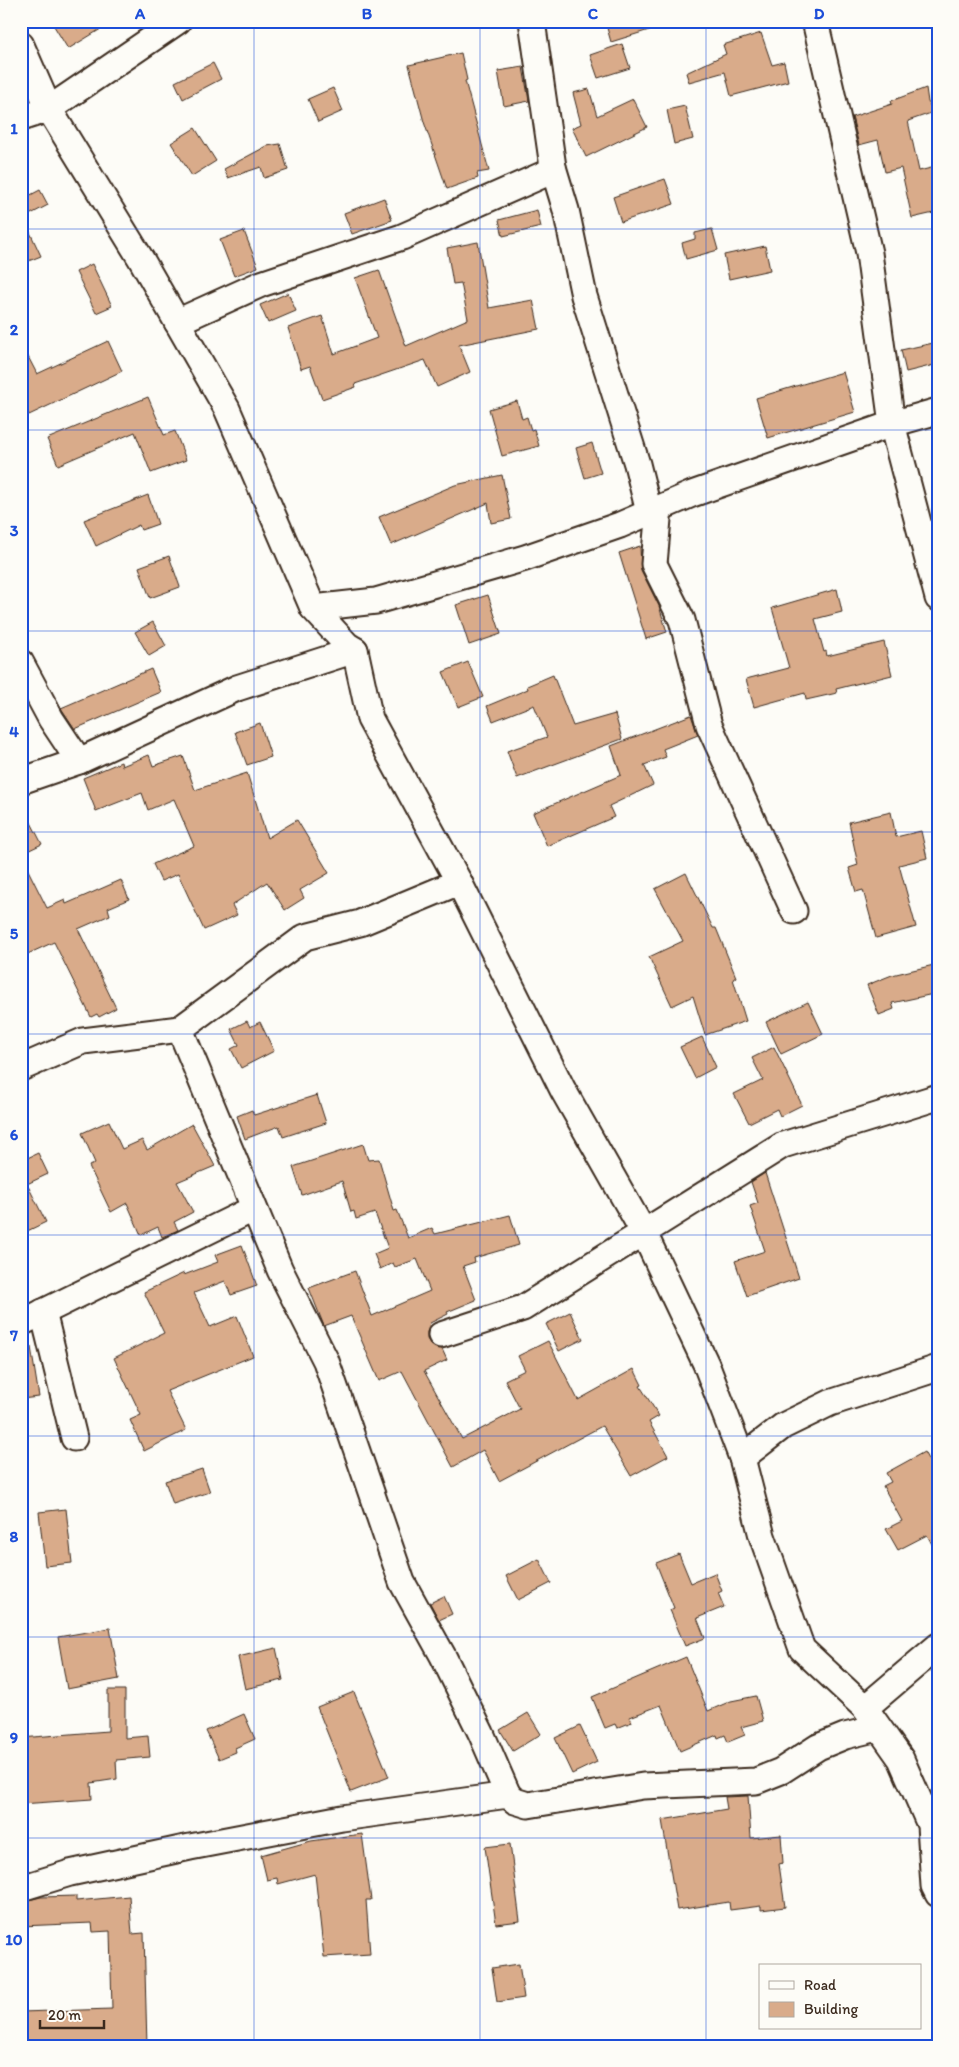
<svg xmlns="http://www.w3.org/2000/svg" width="959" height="2067" viewBox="0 0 959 2067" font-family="Itim,sans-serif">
<rect width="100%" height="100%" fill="#fdfcf7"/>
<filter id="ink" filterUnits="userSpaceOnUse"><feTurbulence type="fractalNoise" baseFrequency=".02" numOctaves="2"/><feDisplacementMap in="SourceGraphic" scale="10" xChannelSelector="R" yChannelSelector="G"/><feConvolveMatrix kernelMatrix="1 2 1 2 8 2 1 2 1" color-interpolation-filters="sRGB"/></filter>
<g filter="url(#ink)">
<!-- building -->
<g fill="#d9ab8a" stroke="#3b2a1e">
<path d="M51 21H114L68 49Z"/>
<path d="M605 21H665V25L611 42Z"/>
<path d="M761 33 772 65 784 62 788 81 731 96 725 72 689 82 686 73 726 54 723 45Z"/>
<path d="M622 44 630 68 598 78 590 55Z"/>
<path d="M461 53 467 80 465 81 489 171 477 173 478 178 447 189 424 122 409 65Z"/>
<path d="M213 63 221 79 183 99 175 82Z"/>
<path d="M523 67 529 101 504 106 498 71Z"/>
<path d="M333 88 343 111 318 122 308 99Z"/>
<path d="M926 88 928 102 934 112 908 121 919 171 935 167 938 179V212L912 218 901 168 885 172 878 140 859 145 852 117 892 104 891 101Z"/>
<path d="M589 89 597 116 633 99 647 127 586 157 572 128 581 124 573 93Z"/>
<path d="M685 106 693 139 674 144 667 110Z"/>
<path d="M195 128 216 161 192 176 171 143Z"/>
<path d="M280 144 288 170 264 178 261 167 228 178 224 169 267 146Z"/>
<path d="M665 179 674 204 621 222 613 197Z"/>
<path d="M40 190 48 205 29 215 21 200Z"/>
<path d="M384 198 392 220 352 234 344 213Z"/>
<path d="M537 210 541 227 503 236 499 220Z"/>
<path d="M21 213 41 256 21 264Z"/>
<path d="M712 229 718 250 686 259 682 243 695 239V233Z"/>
<path d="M244 231 258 267 234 276 220 240Z"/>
<path d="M478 242 489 308 533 300 539 329 459 345 470 372 437 387 425 360 355 384 356 387 322 399 310 366 301 369 288 328 322 316 334 354 377 338 355 278 379 270 406 346 468 319 461 283 453 284 447 248Z"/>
<path d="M765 246 770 270 729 279 724 255Z"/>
<path d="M92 264 112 306 96 313 76 272Z"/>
<path d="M288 293 296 311 268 323 260 305Z"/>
<path d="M108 341 122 371 29 415 21 398V343L37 374Z"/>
<path d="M938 342V364L906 372 901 350Z"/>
<path d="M843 372 855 412 768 438 756 398Z"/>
<path d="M148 397 164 435 175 431 186 460 151 473 135 432 58 465 47 439Z"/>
<path d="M517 401 522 419 527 417 531 430 534 429 539 446 502 456 489 409Z"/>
<path d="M592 443 601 473 585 478 576 448Z"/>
<path d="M502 475 511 519 491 523 488 503 391 545 379 517 455 485Z"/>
<path d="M148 495 158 524 141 530 139 525 96 546 84 520Z"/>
<path d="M640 546 641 570 659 606 667 632 646 639 619 553Z"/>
<path d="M169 556 180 587 150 598 139 567Z"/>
<path d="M837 589 842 612 815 619 824 652 826 651 827 656 884 642 892 675 836 689 837 693 806 700 805 693 754 707 746 679 789 668 772 608Z"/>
<path d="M488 595 501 634 469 645 456 605Z"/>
<path d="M153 622 166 646 149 656 135 632Z"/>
<path d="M468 662 483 697 458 707 443 672Z"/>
<path d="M151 669 161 692 75 729 61 708Z"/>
<path d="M553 675 573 726 615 714 622 739 517 778 507 751 547 737 534 705 493 721 487 706 528 689 527 686Z"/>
<path d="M691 715 698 735 663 749 666 757 644 765 653 785 609 806 614 817 547 846 533 813 621 775 611 746Z"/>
<path d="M260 723 271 757 247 765 235 732Z"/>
<path d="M149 755 153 766 183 756 195 790 247 773 267 838 297 820 329 873 300 890 304 898 285 910 267 882 232 905 237 915 204 930 178 874 161 881 153 864 194 846 174 799 148 810 142 793 96 811 83 778 121 762 122 766Z"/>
<path d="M21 803 42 844 21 854Z"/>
<path d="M891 812 896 837 921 831 927 858 899 865 916 927 876 938 863 890 856 892 849 868 858 865 849 822Z"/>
<path d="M21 856 47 908 65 900 66 904 121 880 129 899 108 908 110 915 78 929 116 1008 99 1017 97 1014 91 1017 54 942 21 957Z"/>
<path d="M686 873 713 928H716L736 977 733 979 746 1021 705 1035 693 996 672 1006 649 957 683 941 655 889Z"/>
<path d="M938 964V993L892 1003 894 1009 879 1015 867 985 892 975Z"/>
<path d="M808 1002 823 1034 781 1054 766 1022Z"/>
<path d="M247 1021 250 1027 260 1022 274 1051 241 1068 231 1049 239 1045 231 1029Z"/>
<path d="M702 1037 716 1067 695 1078 680 1047Z"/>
<path d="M774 1047 802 1105 780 1116 777 1109 749 1123 734 1094 763 1080 752 1058Z"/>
<path d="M317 1095 326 1123 283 1137 279 1126 245 1139 237 1116 252 1110 254 1115Z"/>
<path d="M109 1121 122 1149 142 1140 147 1150 192 1124 215 1166 177 1182 193 1212 174 1222 178 1230 162 1237 158 1227 141 1235 127 1203 111 1212 89 1166 95 1163 82 1133Z"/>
<path d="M363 1144 368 1160 379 1159 394 1211 397 1210 408 1238 432 1228 435 1234 510 1215 519 1245 474 1258 475 1262 463 1266 476 1300 447 1312 448 1314 430 1323 427 1332V1339L431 1345 442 1349 447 1360 424 1371 462 1439 520 1409 505 1380 525 1370 518 1356 548 1341 578 1400 634 1369 642 1385 640 1386 659 1416 649 1422 668 1456 631 1476 602 1426 499 1481 483 1450 453 1467 402 1371 379 1381 351 1316 324 1326 309 1288 355 1271 372 1316 430 1291 417 1259 395 1267 393 1263 380 1269 374 1254 388 1248 375 1213 356 1219 354 1211 351 1212 342 1181 302 1195 293 1167Z"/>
<path d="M38 1153 48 1174 27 1184 46 1222 21 1234V1161Z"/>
<path d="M765 1173 799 1278 747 1296 735 1261 765 1251 750 1206 758 1203 751 1182Z"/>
<path d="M242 1245 257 1286 231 1295 225 1281 194 1293 210 1327 237 1316 253 1356 167 1391 186 1430 144 1451 130 1420 141 1415 114 1358 164 1333 144 1292 184 1273V1275L218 1262 215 1255Z"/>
<path d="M570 1312 583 1339 559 1351 546 1324Z"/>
<path d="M31 1347 39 1397 21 1399V1348Z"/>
<path d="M924 1452 938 1477V1555L927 1535 898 1550 886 1529 902 1521 883 1486 891 1482 886 1473Z"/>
<path d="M202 1469 210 1492 173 1504 165 1481Z"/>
<path d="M66 1509 72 1563 45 1566 39 1512Z"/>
<path d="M679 1554 691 1583 715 1573 722 1591 718 1593 724 1607 697 1618 705 1638 685 1646 670 1610 674 1608 656 1563Z"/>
<path d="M539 1559 551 1583 518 1600 506 1576Z"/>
<path d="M444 1596 452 1614 439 1620 430 1603Z"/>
<path d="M110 1628 119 1679 67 1689 58 1637Z"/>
<path d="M276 1648 283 1680 245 1689 238 1657Z"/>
<path d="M686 1657 708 1711 731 1701 756 1696 763 1721 741 1727 745 1735 728 1742 725 1735 718 1738 717 1735 680 1751 661 1705 630 1717 632 1722 617 1728 615 1724 605 1728 592 1697Z"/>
<path d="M108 1690H125V1738L148 1736 150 1757 116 1760 117 1779 91 1783 92 1799 21 1804V1738L108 1731Z"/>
<path d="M354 1692 389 1777 351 1792 317 1707Z"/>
<path d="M528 1713 541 1734 513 1751 500 1730Z"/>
<path d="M244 1714 255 1739 235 1748 236 1752 219 1759 206 1731Z"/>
<path d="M580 1726 597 1762 572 1774 555 1738Z"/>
<path d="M748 1796 751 1838 781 1835 783 1863 779 1864 785 1907 761 1910V1906L730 1910 729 1902 677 1910 662 1820 727 1809 725 1797Z"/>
<path d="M362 1834 371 1900H366L370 1954 324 1957 315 1874 278 1884 277 1878 267 1880 261 1855 311 1841Z"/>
<path d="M510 1844 520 1921 496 1924 485 1847Z"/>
<path d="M76 1896V1901L129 1896 132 1934 144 1933 147 2046H22L21 2012 112 2009 110 1931 93 1932 92 1923 21 1926V1902L41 1897Z"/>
<path d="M519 1964 524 1998 497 2002 492 1968Z"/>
</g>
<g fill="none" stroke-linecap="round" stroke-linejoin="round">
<!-- minor casing -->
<g stroke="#3b2a1e" stroke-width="29">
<g id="minor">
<path d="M532 21 553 167 566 210 584 296 637 464 649 512"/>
<path d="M815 21 869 253 892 424 938 598"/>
<path d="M21 45 49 109 141 259 227 409 313 608 347 645 355 650 370 719 459 882 563 1090 643 1231 706 1364 742 1458 762 1536 802 1649 865 1708 901 1759 930 1825 934 1886 938 1894"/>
<path d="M21 118 49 109 178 21"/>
<path d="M177 322 261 284 402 237 547 173 553 167"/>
<path d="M659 508 654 564 682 620 709 725 794 911"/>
<path d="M313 608 376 601 525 558 620 525 692 494 892 424 938 411"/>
<path d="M21 663 51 719 79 761"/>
<path d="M21 781 79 761 237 688 355 650"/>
<path d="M459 882 360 923 305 937 180 1029 280 1270 326 1361 402 1582 443 1656 481 1733 508 1795"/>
<path d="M21 1068 83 1041 180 1029"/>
<path d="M43 1312 74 1438"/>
<path d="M21 1323 253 1209"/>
<path d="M441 1335 523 1308 783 1145 938 1097"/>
<path d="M742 1458 783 1426 830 1403 938 1368"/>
<path d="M865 1708 938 1646"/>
<path d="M21 1888 70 1873 190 1847 342 1818 508 1795 515 1801 528 1805 643 1786 756 1781 781 1771 818 1747 845 1736 878 1728"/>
</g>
</g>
<!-- minor -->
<use href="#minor" stroke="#fdfcf7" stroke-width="25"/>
</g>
</g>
<!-- grid -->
<path fill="none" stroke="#1d4ed8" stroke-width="1" stroke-opacity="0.55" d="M254 21V2046M480 21V2046M706 21V2046M21 229H938M21 430H938M21 631H938M21 832H938M21 1034H938M21 1235H938M21 1436H938M21 1637H938M21 1838H938"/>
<!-- margin -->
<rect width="959" height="2067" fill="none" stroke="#fdfcf7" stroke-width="55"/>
<!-- legend -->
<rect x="759" y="1964" width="162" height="65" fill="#fdfcf7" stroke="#afa8a0"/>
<rect x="769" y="1981" width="25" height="8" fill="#fdfcf7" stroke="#afa8a0"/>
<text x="804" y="1990" font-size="15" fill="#3b2a1e">Road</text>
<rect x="769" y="2002" width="25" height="15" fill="#d9ab8a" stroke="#afa8a0"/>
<text x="804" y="2014" font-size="15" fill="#3b2a1e">Building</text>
<!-- scale -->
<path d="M40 2020v8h64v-8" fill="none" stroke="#3b2a1e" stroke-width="2.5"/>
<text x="48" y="2020" font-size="15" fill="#3b2a1e" stroke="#fdfcf7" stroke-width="4" paint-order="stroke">20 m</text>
<rect x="28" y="28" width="904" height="2012" fill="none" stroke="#1d4ed8" stroke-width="2"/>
<g font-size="16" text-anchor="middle" font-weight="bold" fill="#1d4ed8">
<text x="140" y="19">A</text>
<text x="367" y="19">B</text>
<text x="593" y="19">C</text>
<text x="819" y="19">D</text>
<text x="14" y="134">1</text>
<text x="14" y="335">2</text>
<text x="14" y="536">3</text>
<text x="14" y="737">4</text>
<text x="14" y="939">5</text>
<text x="14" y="1140">6</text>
<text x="14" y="1341">7</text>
<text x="14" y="1542">8</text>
<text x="14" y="1743">9</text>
<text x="14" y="1945">10</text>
</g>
</svg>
